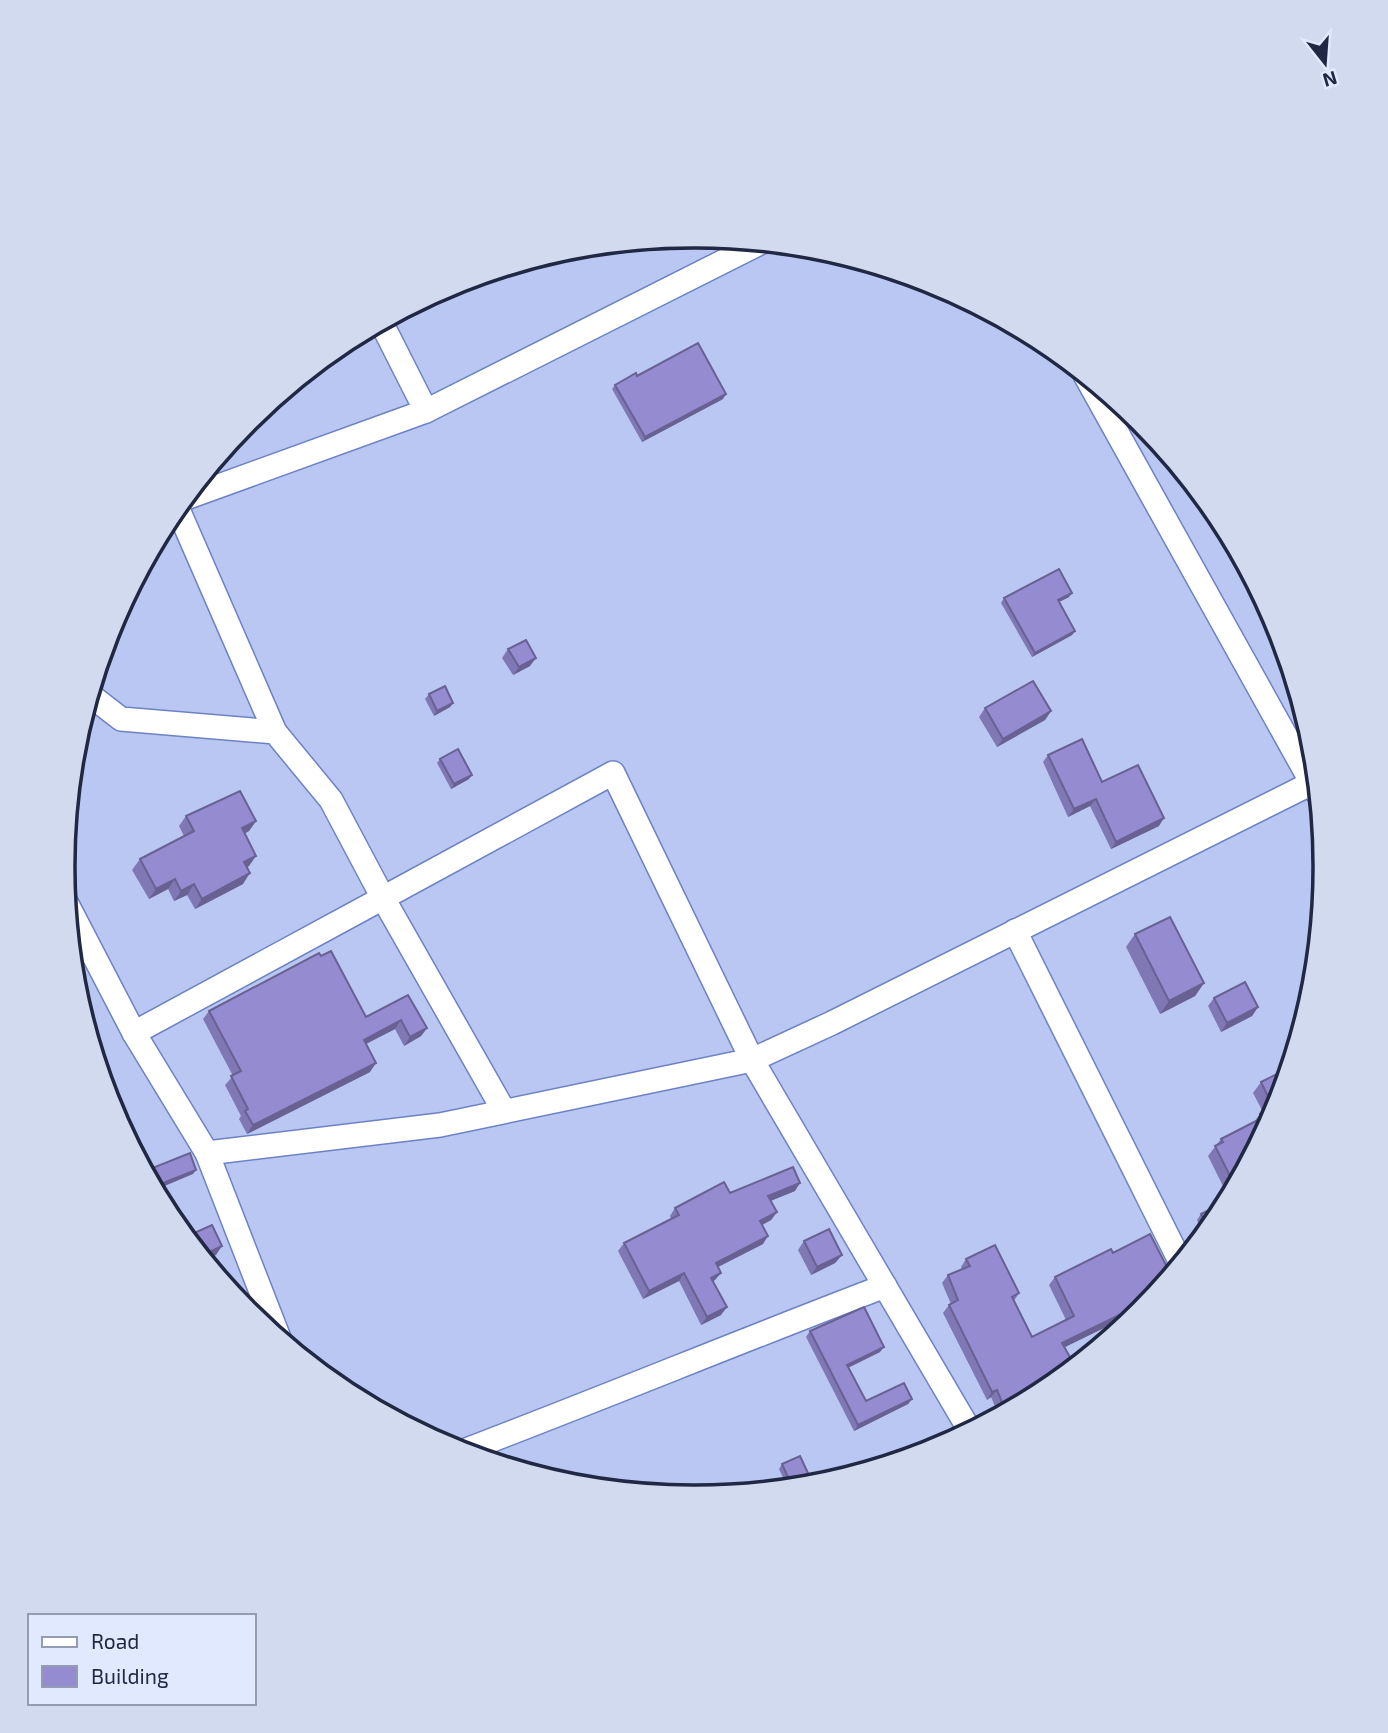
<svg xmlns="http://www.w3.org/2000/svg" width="1388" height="1733" viewBox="0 0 1388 1733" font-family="'Exo 2',sans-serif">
<rect width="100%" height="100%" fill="#b9c7f2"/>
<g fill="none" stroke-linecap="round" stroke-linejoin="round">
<!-- minor casing -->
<g stroke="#6d82c4" stroke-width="26">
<g id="minor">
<path d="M381 322 426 411"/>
<path d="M1085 375 1318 794"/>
<path d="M183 499 426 411 762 242"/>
<path d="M177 507 275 732"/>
<path d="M90 695 121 719 275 732 331 800 383 898 613 773 752 1060 970 1431"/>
<path d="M67 904 134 1033 207 1153 279 1338"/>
<path d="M1015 931 1181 1263"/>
<path d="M134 1033 383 898 504 1111"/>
<path d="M207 1153 440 1125 752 1060 832 1023 1312 783"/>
<path d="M461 1452C603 1398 743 1340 885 1286"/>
</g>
</g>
<!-- minor -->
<use href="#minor" stroke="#fff" stroke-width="23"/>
</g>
<!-- wall -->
<g fill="#8078b4">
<path d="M596 245 583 252 580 247Z"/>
<path d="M637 376 723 399 642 442 612 389 615 385Z"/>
<path d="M1069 597 1059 602 1075 631 1072 635 1032 657 1001 603 1004 598Z"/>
<path d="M508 649 530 666 513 675 502 658Z"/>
<path d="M429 694 453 703 450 707 434 716 425 699Z"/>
<path d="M985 708 1051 711 1045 720 997 747 979 717Z"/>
<path d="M1048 755 1102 782 1159 826 1111 849 1090 806 1068 817 1043 762Z"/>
<path d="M440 759 469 779 451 789 437 763Z"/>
<path d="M186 816 256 821 249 831 244 834 249 866 247 867 243 884 195 909 187 895 174 901 168 889 149 899 132 870 140 859 184 836 179 826Z"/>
<path d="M1135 934 1204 983 1195 996 1160 1014 1126 947Z"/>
<path d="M321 956 366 1017 408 995 427 1028 421 1036 404 1046 395 1029 366 1044 370 1072 247 1134 239 1119 241 1116 225 1085 233 1076 203 1019 209 1011Z"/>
<path d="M1214 998 1258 1007 1252 1016 1221 1032 1208 1006Z"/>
<path d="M1261 1082 1277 1108 1229 1198 1208 1156 1221 1139 1254 1122 1260 1114 1263 1112 1253 1093Z"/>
<path d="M795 1191 770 1201 777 1212 771 1220 762 1225 763 1244 718 1267 715 1280 713 1281 721 1315 701 1325 679 1281 643 1299 618 1251 624 1243 671 1219 670 1216 675 1208 730 1193Z"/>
<path d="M1201 1214 1218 1217 1204 1235 1197 1220Z"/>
<path d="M804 1241 842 1255 835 1263 811 1275 798 1250Z"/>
<path d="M1113 1253 1171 1275 1143 1309 1064 1347 1044 1391 999 1416 991 1397 987 1400 943 1313 949 1305 951 1304 942 1283 948 1275 962 1269 961 1267 966 1259 1019 1293 1014 1301 1032 1337 1066 1320 1049 1285 1055 1277Z"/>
<path d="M810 1331 880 1352 848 1368 866 1401 912 1399 908 1404 854 1431 806 1337Z"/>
<path d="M782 1464 814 1486 788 1488 779 1469Z"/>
</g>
<!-- shaded-wall -->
<g fill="#686192">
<path d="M596 245 583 252 587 246Z"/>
<path d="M726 394 723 399 642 442 645 437Z"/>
<path d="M1072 593 1069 597 1055 604 1058 600Z"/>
<path d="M1075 631 1072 635 1032 657 1035 653Z"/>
<path d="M536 658 530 666 513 675 519 667Z"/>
<path d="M453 703 450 707 434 716 437 711Z"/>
<path d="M1051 711 1045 720 997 747 1003 739Z"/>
<path d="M472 775 469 779 451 789 454 784Z"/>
<path d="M1096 799 1090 806 1068 817 1074 809Z"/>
<path d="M1164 818 1159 826 1111 849 1116 842Z"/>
<path d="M256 821 249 831 234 839 242 828Z"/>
<path d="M256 856 249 866 237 872 244 862Z"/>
<path d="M250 873 243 884 195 909 202 899Z"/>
<path d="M175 879 168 889 149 899 156 889Z"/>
<path d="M194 884 187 895 174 901 181 891Z"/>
<path d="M1204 983 1195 996 1160 1014 1169 1001Z"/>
<path d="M1258 1007 1252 1016 1221 1032 1227 1023Z"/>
<path d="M401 1020 395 1029 358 1048 364 1040Z"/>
<path d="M427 1028 421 1036 404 1046 410 1037Z"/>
<path d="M376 1063 370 1072 247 1134 253 1125Z"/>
<path d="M196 1170 193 1174 155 1190 153 1187Z"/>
<path d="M800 1183 795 1191 763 1204 768 1196Z"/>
<path d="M777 1212 771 1220 755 1229 760 1221Z"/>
<path d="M768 1236 763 1244 710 1271 716 1263Z"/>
<path d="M222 1246 216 1255 205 1260 201 1256Z"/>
<path d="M842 1255 835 1263 811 1275 817 1267Z"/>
<path d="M684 1273 679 1281 643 1299 649 1291Z"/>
<path d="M721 1273 715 1280 706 1285 711 1278Z"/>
<path d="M1150 1300 1143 1309 1057 1351 1062 1343Z"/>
<path d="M727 1307 721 1315 701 1325 707 1317Z"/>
<path d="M884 1347 880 1352 843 1370 847 1365Z"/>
<path d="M997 1390 991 1397 987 1400 992 1392Z"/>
<path d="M912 1399 908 1404 854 1431 858 1425Z"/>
</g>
<!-- building -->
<g fill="#958bd1" stroke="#686192" stroke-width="2">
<path d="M698 343 726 394 645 437 615 385 636 373 637 376Z"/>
<path d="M1059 569 1072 593 1058 600 1075 631 1035 653 1004 598Z"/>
<path d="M526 640 536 658 519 667 508 649Z"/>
<path d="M1033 681 1051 711 1003 739 985 708Z"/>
<path d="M445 686 453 703 437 711 429 694Z"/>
<path d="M1082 739 1102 782 1138 765 1164 818 1116 842 1096 799 1074 809 1048 755Z"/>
<path d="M458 749 472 775 454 784 440 759Z"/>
<path d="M240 791 256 821 242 828 256 856 244 862 250 873 202 899 194 884 181 891 175 879 156 889 140 859 194 831 186 816Z"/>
<path d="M1170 917 1204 983 1169 1001 1135 934Z"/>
<path d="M331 951 366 1017 408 995 427 1028 410 1037 401 1020 364 1040 376 1063 253 1125 245 1111 248 1109 231 1076 241 1071 209 1011 319 953 321 956Z"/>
<path d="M1245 982 1258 1007 1227 1023 1214 998Z"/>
<path d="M1289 1068 1277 1108 1235 1186 1215 1146 1223 1142 1221 1139 1262 1118 1260 1114 1273 1107 1261 1082Z"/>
<path d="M190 1153 196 1170 153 1187 145 1171Z"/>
<path d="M793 1167 800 1183 768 1196 777 1212 760 1221 768 1236 716 1263 721 1273 711 1278 727 1307 707 1317 684 1273 649 1291 624 1243 679 1215 675 1208 724 1182 730 1193Z"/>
<path d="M1227 1201 1218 1217 1209 1229 1201 1214Z"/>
<path d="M212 1225 222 1246 201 1256 185 1237Z"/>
<path d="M829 1229 842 1255 817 1267 804 1241Z"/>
<path d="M1150 1234 1171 1275 1150 1300 1062 1343 1075 1366 1044 1391 1006 1412 997 1390 992 1392 949 1305 958 1300 948 1275 970 1266 966 1259 995 1245 1019 1293 1012 1297 1032 1337 1074 1316 1055 1277 1111 1249 1113 1253Z"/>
<path d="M864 1307 884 1347 847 1365 866 1401 904 1383 912 1399 858 1425 810 1331Z"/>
<path d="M800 1456 814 1486 793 1488 782 1464Z"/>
</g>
<!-- crop -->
<path d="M0 0H1388V1733H0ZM693 248H695A618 618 0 0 1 1313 866V867A618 618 0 0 1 695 1485H693A618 618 0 0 1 75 867V866A618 618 0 0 1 693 248Z" fill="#d2daf0" fill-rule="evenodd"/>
<path fill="none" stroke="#202844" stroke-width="3.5" d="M693 248H695A618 618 0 0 1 1313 866V867A618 618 0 0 1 695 1485H693A618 618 0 0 1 75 867V866A618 618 0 0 1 693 248Z"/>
<!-- legend -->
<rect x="28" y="1614" width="228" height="91" fill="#e1e9ff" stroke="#949cb4" stroke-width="2"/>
<rect x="42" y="1637" width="35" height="10" fill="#ffffff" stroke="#949cb4" stroke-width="2"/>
<text x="91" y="1649" font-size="21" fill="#202844">Road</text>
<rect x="42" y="1666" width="35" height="21" fill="#958bd1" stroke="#949cb4" stroke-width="2"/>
<text x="91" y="1684" font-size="21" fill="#202844">Building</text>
<!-- north arrow -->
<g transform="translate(1325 63) rotate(163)" stroke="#e1e9ff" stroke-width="5" paint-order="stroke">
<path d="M0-5L12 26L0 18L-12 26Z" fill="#202844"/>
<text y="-10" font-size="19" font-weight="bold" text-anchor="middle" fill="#202844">N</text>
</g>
</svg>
